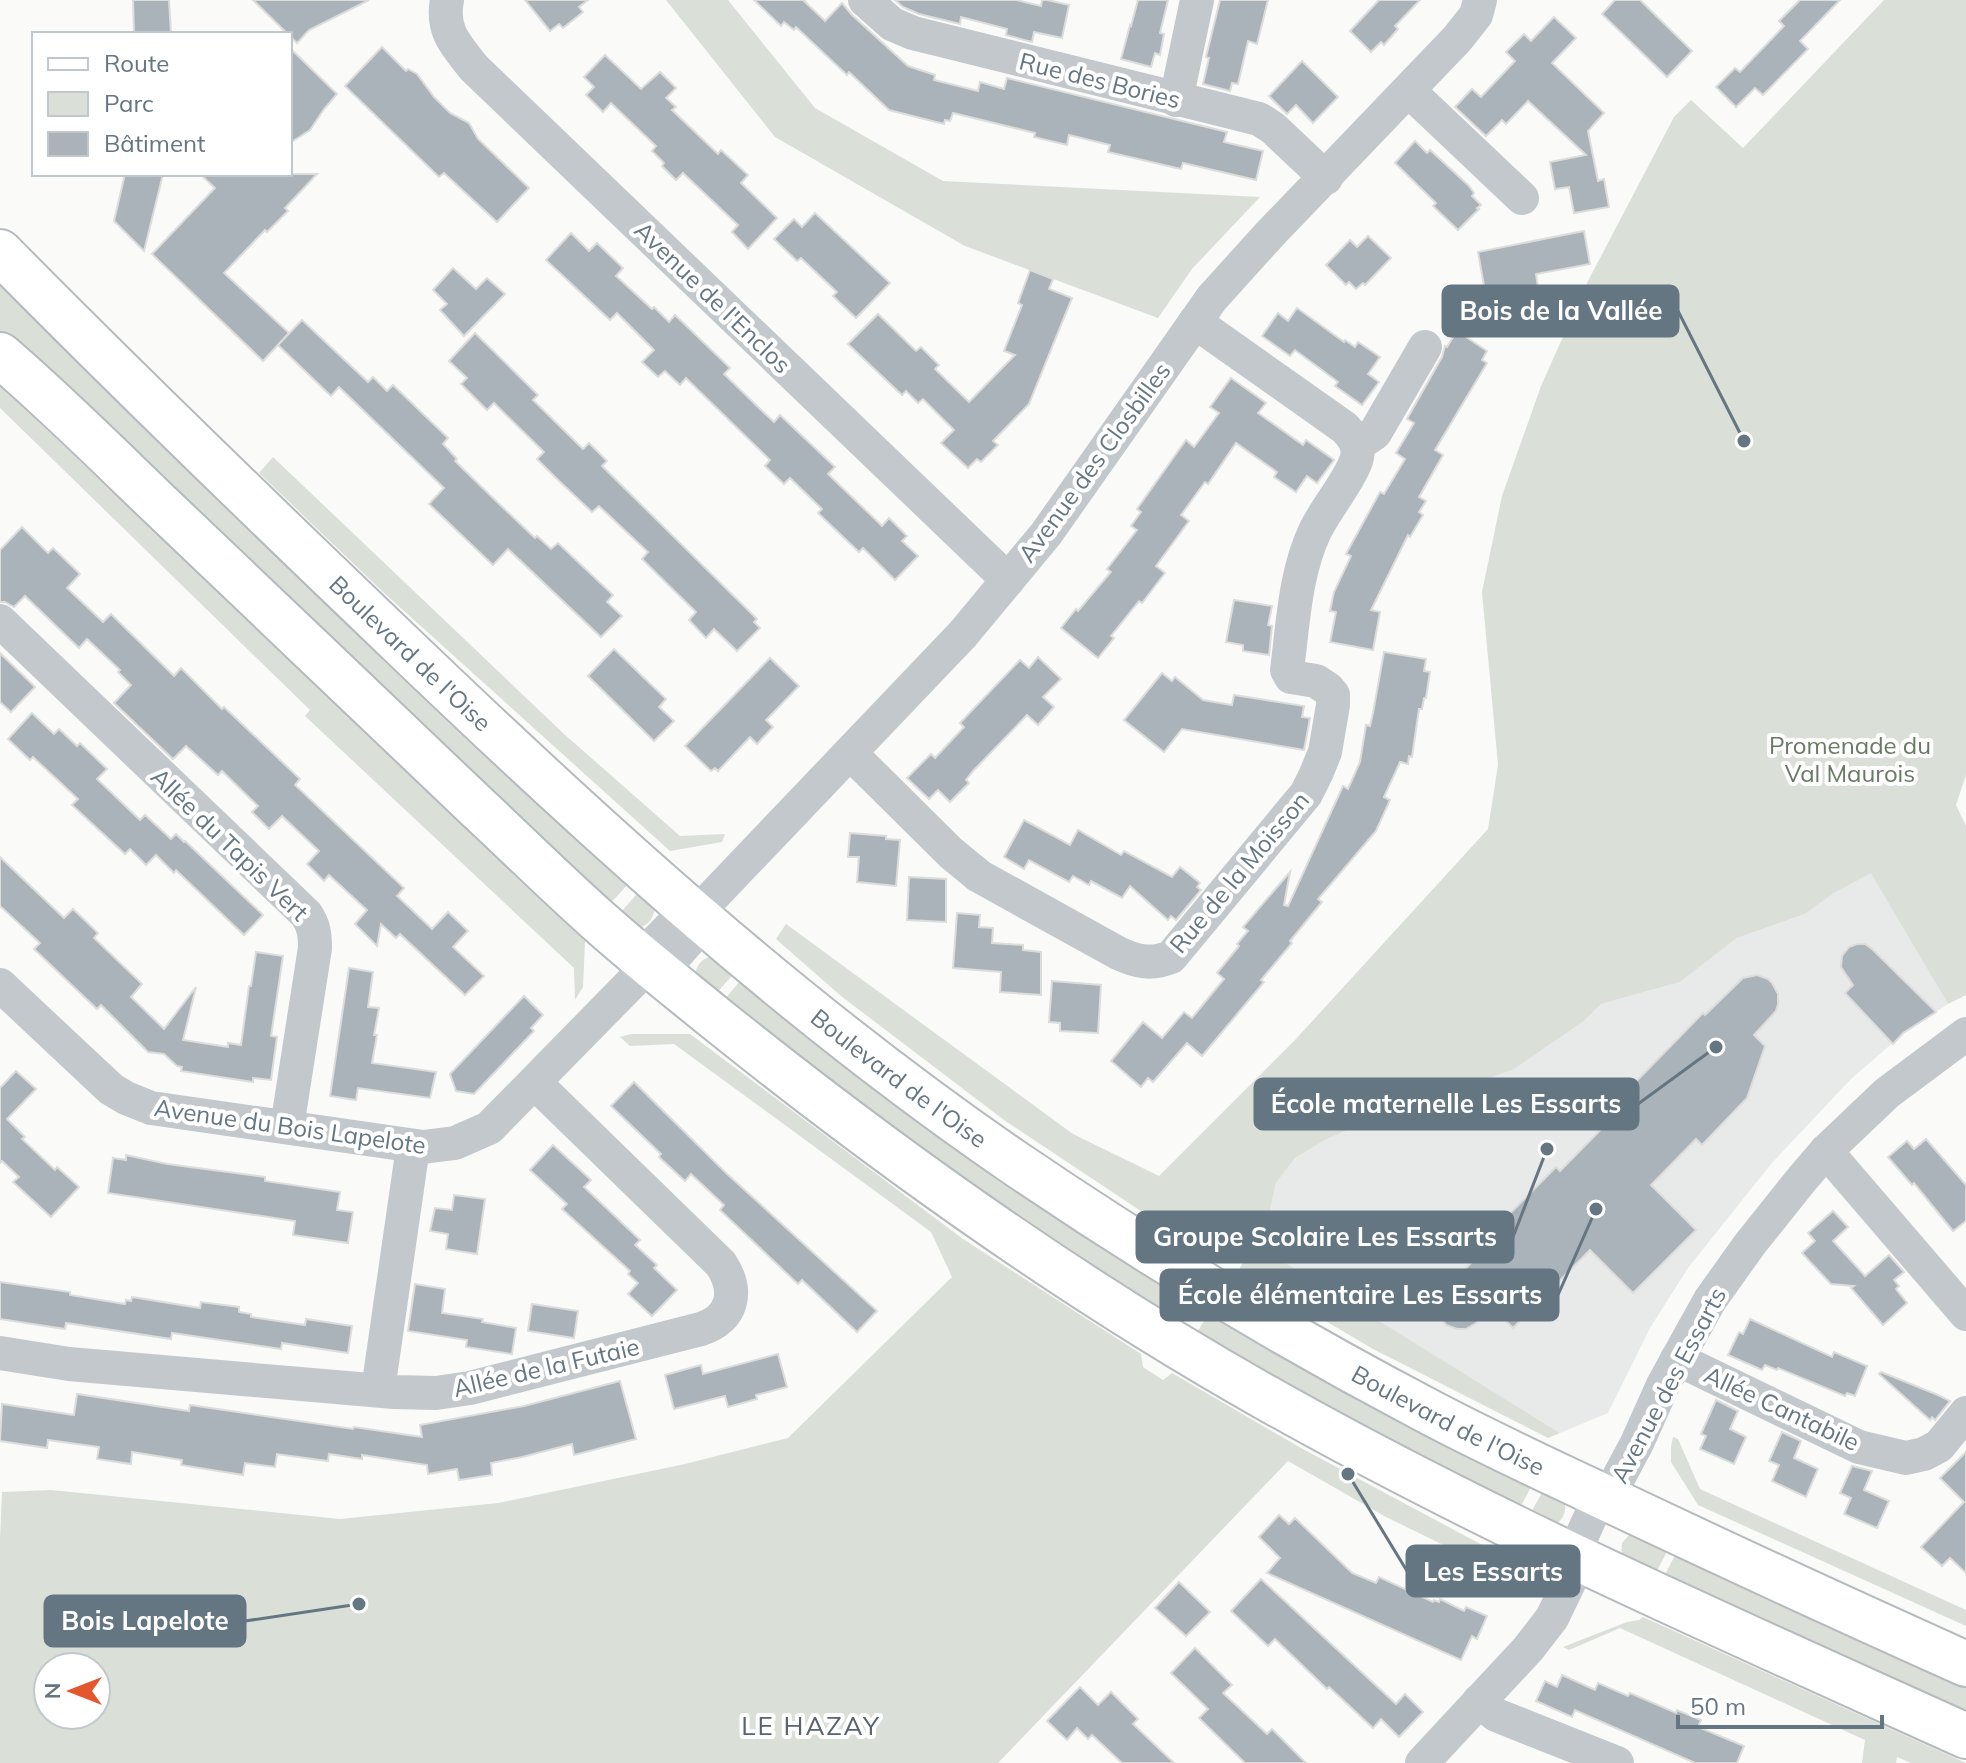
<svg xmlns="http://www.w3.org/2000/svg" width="1966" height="1763" viewBox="0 0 1966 1763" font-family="Mulish,sans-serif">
<rect width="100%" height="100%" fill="#fafaf8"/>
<!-- built -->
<path fill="#e8e9e9" d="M1872 872 1948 1004 1903 1034 1851 1079 1771 1164 1688 1268 1650 1328 1608 1413 1560 1433 1253 1244 1267 1223 1276 1183 1295 1158 1325 1140 1452 1084 1489 1078 1585 1020 1601 1004 1680 982 1737 938 1805 914 1834 893Z"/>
<!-- green -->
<g fill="#dadfd7" fill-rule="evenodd">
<path d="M666 0H728L815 108 943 181 1260 197 1192 269 1158 318 965 246 775 137Z"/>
<path d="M1884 0H1966V775L1956 805 1966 826V995L1948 1004 1871 873 1834 893 1805 914 1737 938 1680 982 1601 1004 1585 1020 1514 1069 1489 1078 1452 1084 1325 1140 1295 1158 1276 1183 1267 1223 1253 1243 1560 1433 1548 1438 1373 1349 1239 1270 1252 1244 1223 1224 1210 1257 1004 1120 841 996 776 939 786 924 1073 1134 1159 1176 1295 1040 1488 829 1498 765 1482 592 1502 496 1541 386 1588 281 1674 117 1691 100 1743 148Z"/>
<path d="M0 278 633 879 605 909 0 338Z"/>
<path d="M0 385 585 941 583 987 575 1000 574 968 305 716 310 710 0 408Z"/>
<path d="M273 457 564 734 680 836 725 834 722 842 670 851 383 592 259 473Z"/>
<path d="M643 887 655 908C653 919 649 924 639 928L615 919Z"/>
<path d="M713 956 739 968 711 999 695 976C696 965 702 958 713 956Z"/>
<path d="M746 974 1192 1290 1169 1327 719 1006Z"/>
<path d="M631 1034H690L963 1239 1141 1354 1143 1367 1163 1380 1172 1373 1301 1448 1499 1554 1505 1575 1386 1517 1288 1461 998 1763H0V1540L2 1492 51 1490 340 1519 498 1503 685 1464 788 1438 952 1277 931 1232 674 1044 630 1046 620 1037ZM48 1667H96V1715H48Z"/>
<path d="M1215 1304 1535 1479 1516 1516 1192 1340Z"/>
<path d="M1673 1437 1678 1439 1700 1489 1966 1610V1626L1698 1505 1671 1462V1447Z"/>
<path d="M1547 1484 1563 1496C1567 1508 1566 1515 1557 1524L1526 1521Z"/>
<path d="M1631 1533 1672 1542 1652 1580 1621 1559 1622 1543Z"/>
<path d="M1680 1546 1966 1676V1724L1660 1584Z"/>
<path d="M1643 1617 1966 1763H1911L1897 1757 1896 1763H1862L1865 1740 1620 1628 1569 1650 1563 1647 1627 1622 1639 1620Z"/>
</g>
<!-- building -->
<g fill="#aab3b9" stroke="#dcdcda" stroke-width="2">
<path d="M133 0H169L171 34H134Z"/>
<path d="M253 0H369L309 30 297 43Z"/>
<path d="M525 0H588L579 7 583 12 563 28 559 24 550 31Z"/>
<path d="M754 0H805L804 1 825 21 842 3 852 15 908 66 935 75 934 80 978 91 980 82 1004 89 1007 78 1227 132 1224 142 1263 151 1256 180 1183 163 1181 169 1134 158 1108 152 1110 145 1069 135 1067 145 1034 137 1035 133 953 113 950 121 945 120 944 124 889 110 849 72 847 75 796 27 794 30 784 22 781 26Z"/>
<path d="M895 0H1016L1041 6 1042 0H1047L1069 5 1062 38 1034 32 1032 42 1006 35 1007 29 961 17 960 24 919 14 903 7Z"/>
<path d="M1138 0H1168L1160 33 1164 34 1160 55 1155 53 1151 67 1121 59 1130 25 1131 26Z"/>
<path d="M1220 0H1268L1257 44 1248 41 1238 84 1232 83 1230 91 1203 84 1209 58 1206 57Z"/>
<path d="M1379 0H1420L1395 26 1398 29 1384 45 1381 42 1371 52 1350 31Z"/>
<path d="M1615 0H1640L1692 51 1667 77 1602 14Z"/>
<path d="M1800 0H1840L1800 41 1808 49 1763 95 1755 88 1736 107 1716 87 1735 68 1740 72 1784 26 1779 21Z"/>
<path d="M1554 17 1576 38 1552 63 1604 113 1588 131 1598 181 1604 179 1609 207 1574 213 1569 187 1555 189 1550 162 1586 155 1528 101 1506 124 1502 120 1486 136 1455 107 1472 89 1481 97 1515 61 1506 52 1524 34 1531 41Z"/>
<path d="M382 47 406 71 408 69 417 74 434 97 450 113 469 123 478 139 529 188 497 222 444 173 439 177 345 86Z"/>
<path d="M290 48 337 94 324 109 310 130 290 143Z"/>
<path d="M605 55 641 89 660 72 676 88 666 98 676 107 672 110 718 154 721 150 748 175 741 183 777 218 748 249 732 232 738 225 683 173 676 180 662 166 664 163 652 151 656 146 635 126 611 103 603 112 586 95 594 87 584 77Z"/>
<path d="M1302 61 1338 97 1313 123 1296 105 1287 114 1269 96Z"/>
<path d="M1415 141 1427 153 1430 150 1469 186 1474 193 1472 196 1481 205 1477 208 1479 209 1458 230 1433 206 1436 203 1395 163Z"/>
<path d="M125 174H163L144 251 114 221Z"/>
<path d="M200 174H317L285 208 288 211 267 232 265 230 224 273 289 333 263 361 152 254 215 188Z"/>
<path d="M815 213 890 283 856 318 833 296 837 292 821 277 801 258 797 261 774 239 794 219 802 227Z"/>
<path d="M1584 231 1590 264 1536 274 1538 288 1486 297 1478 252Z"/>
<path d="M571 233 589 251 597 243 623 268 616 276 652 309 654 307 669 322 675 315 730 368 724 374 759 408 774 422 780 415 835 467 828 474 882 526 889 518 907 536 902 541 918 556 895 580 863 548 859 552 818 513 822 509 790 478 784 484 765 466 770 460 686 378 680 385 665 371 658 377 642 362 654 350 617 313 610 320 546 260Z"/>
<path d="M1368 236 1391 258 1365 285 1363 283 1356 289 1349 282 1346 285 1326 265 1350 240 1357 247Z"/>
<path d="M453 268 476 289 487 278 505 294 464 336 440 310 447 304 433 290Z"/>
<path d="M1030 270 1053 279 1049 289 1072 298 1029 404 993 441 998 445 981 462 977 459 968 468 941 443 954 430 923 399 918 403 906 391 902 395 848 344 878 314 916 351 921 347 939 365 935 369 969 402 1015 355 1004 351 1022 305 1018 303Z"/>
<path d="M1297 308 1344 342 1345 340 1355 347 1358 342 1380 357 1368 374 1379 382 1362 405 1335 386 1338 382 1295 350 1290 356 1262 336 1278 313 1288 321Z"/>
<path d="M302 320 368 382 373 377 387 391 393 385 448 438 443 444 457 459 455 461 496 501 535 538 537 536 551 549 558 543 613 595 607 602 622 616 601 637 508 549 493 565 429 504 444 488 339 387 331 396 278 345Z"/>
<path d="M1457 331 1487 351 1482 360 1487 363 1435 450 1443 455 1419 497 1426 501 1419 512 1423 515 1410 537 1408 535 1371 610 1380 612 1373 650 1330 642 1336 612 1330 611 1334 592 1351 556 1346 554 1380 492 1384 494 1405 459 1396 453 1414 423 1407 419 1442 357 1445 346 1447 347Z"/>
<path d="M475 333 538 395 533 400 583 449 589 443 607 461 602 466 757 619 754 622 760 628 737 651 714 629 706 638 689 620 696 612 642 559 648 552 599 506 592 512 555 477 537 459 544 452 494 403 487 410 461 384 467 378 449 361Z"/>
<path d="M1231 378 1266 403 1258 413 1303 445 1306 440 1334 460 1317 483 1307 476 1296 492 1274 477 1277 472 1236 443 1208 484 1205 482 1181 515 1189 521 1156 566 1165 573 1142 603 1139 601 1111 636 1114 638 1098 658 1061 628 1076 609 1078 611 1111 572 1107 569 1137 530 1131 526 1141 512 1137 509 1186 440 1194 447 1219 413 1210 407Z"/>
<path d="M22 527 48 553 53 548 80 574 67 588 103 622 111 614 174 676 181 668 222 709 224 707 300 779 295 785 404 888 397 896 432 929 448 912 468 931 453 947 484 976 465 995 400 934 396 938 381 924 377 946 355 924 367 910 329 875 324 881 307 864 319 851 282 816 269 829 252 812 258 806 222 771 218 775 186 746 173 759 114 703 131 685 118 672 120 670 87 639 79 648 25 596 14 607 5 602H0V550Z"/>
<path d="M1234 600 1272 606 1268 625 1272 626 1269 655 1243 651V645L1226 642Z"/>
<path d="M614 649 666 699 659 707 674 721 654 741 588 676Z"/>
<path d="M1384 652 1426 659 1424 671 1430 672 1426 698H1424L1422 709H1419L1412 757 1409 756 1408 764 1400 762 1384 797 1390 800 1376 831 1318 899 1322 902 1290 941 1292 943 1261 980 1264 982 1202 1056 1187 1043 1153 1082 1148 1078 1141 1087 1111 1061 1143 1022 1162 1038 1184 1012 1192 1018 1224 979 1217 973 1239 946 1237 944 1248 931 1243 927 1290 872 1284 905 1288 906 1343 786 1348 789 1360 762 1366 725 1370 726 1373 713Z"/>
<path d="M0 653 35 687 11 712 0 702Z"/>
<path d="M1038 657 1061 679 1043 697 1054 707 1038 725 1027 715 973 771 966 780 969 783 950 802 938 790 929 799 907 778 931 754 935 758 964 727 960 723 1020 660 1029 668Z"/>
<path d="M770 658 799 686 766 720 773 727 757 744 750 737 718 771 715 768 711 771 685 746Z"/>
<path d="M1162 673 1172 681 1175 677 1203 700 1232 705 1234 695 1304 706 1302 717 1310 718 1304 750 1182 729 1164 752 1124 720Z"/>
<path d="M32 713 54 734 59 729 77 746 80 743 107 769 97 779 140 820 145 815 171 839 176 834 184 842 185 841 263 915 244 935 176 870 174 873 156 855 146 865 130 849 125 854 72 805 78 799 33 757 30 760 8 739Z"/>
<path d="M1024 820 1070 845 1078 830 1121 855 1124 851 1172 877 1180 867 1200 883 1197 887 1201 890 1176 920 1171 916 1168 920 1130 886 1122 898 1091 881 1089 885 1073 876 1069 882 1029 860 1024 869 1004 857Z"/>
<path d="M850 833 886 836V839L900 840 896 886 857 882 859 857H848Z"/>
<path d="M0 857 64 918 73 909 98 933 94 938 142 984 131 997 164 1029 196 987 183 1040 228 1047V1043L241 1045 249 986H251L256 952 283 956 271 1036 277 1037 271 1080 253 1078V1082L181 1071 182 1067 177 1066 164 1054 148 1052 101 1005 97 1009 34 949 40 943 0 906Z"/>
<path d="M909 877 946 879V922L907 920Z"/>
<path d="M957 913 980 915 979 927 993 928 992 943 1023 945V950L1041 952V995L1000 992 1001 972 953 968Z"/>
<path d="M1857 944H1865L1872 949 1936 1012 1903 1033 1893 1044 1845 993 1853 985 1841 967 1842 956 1849 947Z"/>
<path d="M349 968 373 972 368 1007 379 1008 374 1035H377L372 1063 436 1072 430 1098 358 1088 356 1100 330 1096Z"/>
<path d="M1757 975 1768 979 1772 983 1778 994V1004L1776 1011 1754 1035 1765 1046 1747 1098 1702 1145 1696 1139 1651 1185 1696 1230 1633 1293 1590 1250 1513 1328 1492 1307 1476 1323 1466 1329H1457L1446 1325 1438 1313V1301L1441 1294 1477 1257 1472 1252 1556 1167 1560 1171 1626 1104 1620 1098 1703 1013 1705 1015 1743 978Z"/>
<path d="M1052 981 1101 985 1098 1033 1060 1031V1023L1049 1022Z"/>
<path d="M524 996 543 1015 531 1028 534 1031 474 1094 456 1091 450 1074Z"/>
<path d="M16 1071 36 1089 7 1119 25 1137 22 1139 55 1170 57 1167 79 1187 51 1217 13 1182 19 1177 2 1161 0 1163V1088Z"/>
<path d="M634 1082 725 1172 877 1311 857 1332 802 1280 798 1284 720 1210 724 1205 691 1174 685 1181 659 1157 661 1154 611 1106Z"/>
<path d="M1926 1139 1966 1185V1221L1953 1231 1914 1183 1912 1185 1888 1157 1907 1141 1914 1149Z"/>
<path d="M553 1145 591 1180 584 1187 640 1240 635 1245 657 1265 654 1268 677 1290 652 1316 628 1294 638 1283 628 1274 630 1271 562 1209 567 1204 530 1170Z"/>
<path d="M126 1155 167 1164 265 1177V1181L340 1192 337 1210 353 1212 348 1243 293 1235 295 1221 108 1193 113 1158 126 1160Z"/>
<path d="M454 1195 485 1199 477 1254 446 1249 448 1234 430 1231 435 1208 452 1210Z"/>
<path d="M1833 1211 1848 1227 1833 1241 1865 1276 1889 1255 1904 1272 1894 1280 1899 1286 1896 1289 1907 1303 1883 1325 1851 1288 1854 1286 1831 1284 1802 1253 1815 1241 1808 1233Z"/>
<path d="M0 1282 70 1292V1295L125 1304 126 1300 131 1301 132 1297 200 1308 201 1302 239 1307V1312L251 1314V1317L305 1325 306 1319 352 1326 348 1353 282 1343 281 1349 172 1333 171 1339 66 1323 65 1329 0 1319Z"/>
<path d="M415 1284 445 1289 442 1313 483 1319 482 1322 516 1328 512 1354 466 1347 467 1340 408 1331Z"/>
<path d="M532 1304 578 1311 574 1338 528 1331Z"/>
<path d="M1750 1319 1832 1357 1834 1352 1867 1366 1855 1396 1847 1393 1845 1396 1778 1368 1777 1370 1765 1365 1762 1370 1728 1355 1739 1332 1743 1334Z"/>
<path d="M778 1354 787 1387 756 1395 757 1399 728 1407 725 1396 674 1409 665 1375 701 1365 703 1374Z"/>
<path d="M1881 1372 1938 1395 1950 1401 1935 1420 1932 1417 1930 1420 1879 1374Z"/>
<path d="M620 1381 636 1439 574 1455 572 1444 522 1457 491 1463 492 1475 459 1480 457 1469 428 1474 427 1465 362 1455V1459L329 1454 328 1461 277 1454 275 1467 245 1463 243 1475 181 1465 182 1460 132 1452 131 1464 97 1459 99 1447 48 1440 47 1448 0 1441 2 1404 74 1415 77 1394 189 1411 190 1405 353 1429 354 1427 422 1437 420 1425 524 1406Z"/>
<path d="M1716 1400 1738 1411 1730 1429 1746 1437 1734 1464 1700 1449 1706 1436 1701 1434Z"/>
<path d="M1782 1432 1801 1441 1794 1458 1818 1469 1806 1497 1772 1481 1779 1465 1769 1461Z"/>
<path d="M1966 1452V1573L1950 1558 1942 1566 1921 1547 1964 1502 1940 1478Z"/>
<path d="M1852 1466 1872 1471 1864 1490 1889 1501 1877 1528 1844 1514 1851 1498 1840 1493Z"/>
<path d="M1279 1515 1289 1524 1295 1518 1352 1573 1376 1583 1379 1577 1433 1602 1434 1600 1439 1602 1440 1599 1464 1611 1466 1607 1487 1616 1477 1639 1472 1636 1461 1660 1267 1573 1280 1558 1259 1537Z"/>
<path d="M1261 1579 1396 1704 1405 1694 1423 1712 1399 1737 1381 1719 1373 1728 1329 1687 1327 1689 1275 1639 1268 1646 1231 1611Z"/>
<path d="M1179 1582 1210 1612 1186 1636 1155 1608Z"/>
<path d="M1195 1648 1232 1685 1223 1693 1267 1734 1272 1729 1306 1763H1245L1199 1718 1208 1709 1171 1673Z"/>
<path d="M1562 1675 1595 1690 1598 1683 1628 1696 1630 1693 1676 1713 1677 1710 1701 1720 1698 1727 1744 1746 1737 1763H1695L1575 1710 1572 1717 1536 1701 1545 1681 1557 1687Z"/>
<path d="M1080 1687 1098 1705 1111 1692 1138 1719 1133 1724 1174 1763H1122L1092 1735 1088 1739 1077 1728 1067 1740 1047 1721Z"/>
</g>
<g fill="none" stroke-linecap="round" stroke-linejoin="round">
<!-- major casing -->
<g stroke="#b5babe" stroke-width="48">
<g id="major">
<path id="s1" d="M0 252C132 386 268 517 404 647 596 831 792 1010 1012 1161 1144 1251 1281 1334 1422 1408 1476 1437 1532 1463 1587 1489 1713 1549 1839 1607 1966 1664"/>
<path d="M0 355C55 402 107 454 160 505 266 605 371 707 477 807 519 846 559 886 602 924 638 956 676 986 714 1017 888 1157 1070 1287 1265 1397 1491 1525 1730 1629 1966 1736"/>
</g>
</g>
<!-- minor -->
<g stroke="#c3c8cc" stroke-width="34">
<path d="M447 0C441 31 456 45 474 68L1008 580"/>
<path d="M865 0 892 24 913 33 1259 119 1273 128 1326 178"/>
<path d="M1409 91 1522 198"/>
<path d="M1176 100 1197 0"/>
<path d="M1357 445 1375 433 1425 347"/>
<path d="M0 621 306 914C314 925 315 935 315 948L287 1127"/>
<path d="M850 753 951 853 979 876 1118 953C1137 962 1151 965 1171 957L1306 794 1316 774 1325 752 1333 705V695L1328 689 1316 681 1291 677 1287 670C1293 624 1295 573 1315 531 1326 508 1348 483 1356 461 1361 447 1354 438 1345 428L1195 322"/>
<path d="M695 915 963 634 1046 534 1212 298 1269 235 1457 39 1476 15 1480 0"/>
<path d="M695 915V933L668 964H650L652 946 678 919Z"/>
<path d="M0 985 111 1089 126 1098 151 1108 423 1147 455 1143 489 1128 650 964"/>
<path d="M1826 1151 1966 1314"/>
<path d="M0 1353 69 1364 394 1392 436 1393 470 1388 701 1329C733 1319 739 1291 721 1264L535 1083"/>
<path d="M1677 1359 1859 1447 1906 1458 1924 1454 1939 1446 1966 1413"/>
<path d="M378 1390 413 1147"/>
<path d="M1479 1701 1496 1715 1617 1763"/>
<path d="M1422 1763 1528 1649 1552 1618 1580 1560V1540L1594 1509 1607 1499 1637 1443 1663 1385 1690 1336 1710 1300 1750 1244 1802 1179 1826 1151 1887 1093 1966 1034"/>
</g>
<!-- major -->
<use href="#major" stroke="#fff" stroke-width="44"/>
</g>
<g text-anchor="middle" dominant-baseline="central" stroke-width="8" stroke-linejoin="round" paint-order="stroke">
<!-- street labels -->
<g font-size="24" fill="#657683" stroke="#fff">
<text transform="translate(1100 80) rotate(14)">Rue des Bories</text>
<text transform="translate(713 297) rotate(44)">Avenue de l'Enclos</text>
<text transform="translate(1094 462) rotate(-54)">Avenue des Closbilles</text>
<text stroke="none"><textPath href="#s1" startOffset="574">Boulevard de l'Oise</textPath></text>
<text transform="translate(230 844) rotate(44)">Allée du Tapis Vert</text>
<text transform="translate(1239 872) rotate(-50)">Rue de la Moisson</text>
<text stroke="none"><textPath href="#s1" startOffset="1222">Boulevard de l'Oise</textPath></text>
<text transform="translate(290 1126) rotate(8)">Avenue du Bois Lapelote</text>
<text transform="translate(546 1367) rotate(-13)">Allée de la Futaie</text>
<text transform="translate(1668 1385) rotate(-62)">Avenue des Essarts</text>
<text transform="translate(1782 1408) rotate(25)">Allée Cantabile</text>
<text stroke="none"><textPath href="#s1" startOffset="1870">Boulevard de l'Oise</textPath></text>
</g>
<!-- park labels -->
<g font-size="24" fill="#687a64" stroke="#fff">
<text x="1850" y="745">Promenade du<tspan x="1850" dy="28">Val Maurois</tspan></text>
</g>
<!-- neighbourhood labels -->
<g font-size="26" letter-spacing="2" fill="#57646e" stroke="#fff">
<text x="811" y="1725">LE HAZAY</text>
</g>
</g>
<!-- callouts -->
<path fill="none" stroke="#657683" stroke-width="3" d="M1744 441L1678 311M1716 1047L1638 1104M1547 1149L1513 1237M1596 1209L1558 1295M1348 1474L1407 1571M359 1604L245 1621"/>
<g fill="#657683" stroke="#fff" stroke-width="3">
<circle cx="1744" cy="441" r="8"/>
<circle cx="1716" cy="1047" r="8"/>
<circle cx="1547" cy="1149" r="8"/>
<circle cx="1596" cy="1209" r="8"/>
<circle cx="1348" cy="1474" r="8"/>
<circle cx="359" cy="1604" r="8"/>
</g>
<g fill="#657683" stroke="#657683" stroke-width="3">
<rect x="1443" y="286" width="235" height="50" rx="8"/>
<rect x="1255" y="1079" width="383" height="50" rx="8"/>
<rect x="1137" y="1212" width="376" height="50" rx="8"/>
<rect x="1161" y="1270" width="397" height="50" rx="8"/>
<rect x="1407" y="1546" width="172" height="50" rx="8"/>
<rect x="45" y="1596" width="200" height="50" rx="8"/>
</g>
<g font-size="26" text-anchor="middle" font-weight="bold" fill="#fff">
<text x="1561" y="320">Bois de la Vallée</text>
<text x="1446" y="1113">École maternelle Les Essarts</text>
<text x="1325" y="1246">Groupe Scolaire Les Essarts</text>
<text x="1360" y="1304">École élémentaire Les Essarts</text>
<text x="1493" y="1581">Les Essarts</text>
<text x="145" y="1630">Bois Lapelote</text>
</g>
<!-- legend -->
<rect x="32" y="32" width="260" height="144" fill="#ffffff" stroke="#c1c8cd" stroke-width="2"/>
<rect x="48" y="58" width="40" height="12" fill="#ffffff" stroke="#c1c8cd" stroke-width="2"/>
<text x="104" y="72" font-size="24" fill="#657683">Route</text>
<rect x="48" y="92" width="40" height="24" fill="#dadfd7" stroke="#c1c8cd" stroke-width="2"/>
<text x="104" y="112" font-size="24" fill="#657683">Parc</text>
<rect x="48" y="132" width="40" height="24" fill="#aab3b9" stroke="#c1c8cd" stroke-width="2"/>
<text x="104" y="152" font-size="24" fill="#657683">Bâtiment</text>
<!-- north arrow -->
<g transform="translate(72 1691) rotate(270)"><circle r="38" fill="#ffffff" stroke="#c1c8cd" stroke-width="2"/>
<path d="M0-6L14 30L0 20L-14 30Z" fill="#e4572e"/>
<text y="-12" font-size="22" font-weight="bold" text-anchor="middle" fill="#657683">N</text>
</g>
<!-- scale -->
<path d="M1678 1715v12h204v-12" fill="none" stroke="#657683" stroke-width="4"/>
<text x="1690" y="1715" font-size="24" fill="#657683" stroke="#ffffff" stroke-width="6" paint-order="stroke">50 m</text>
</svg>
